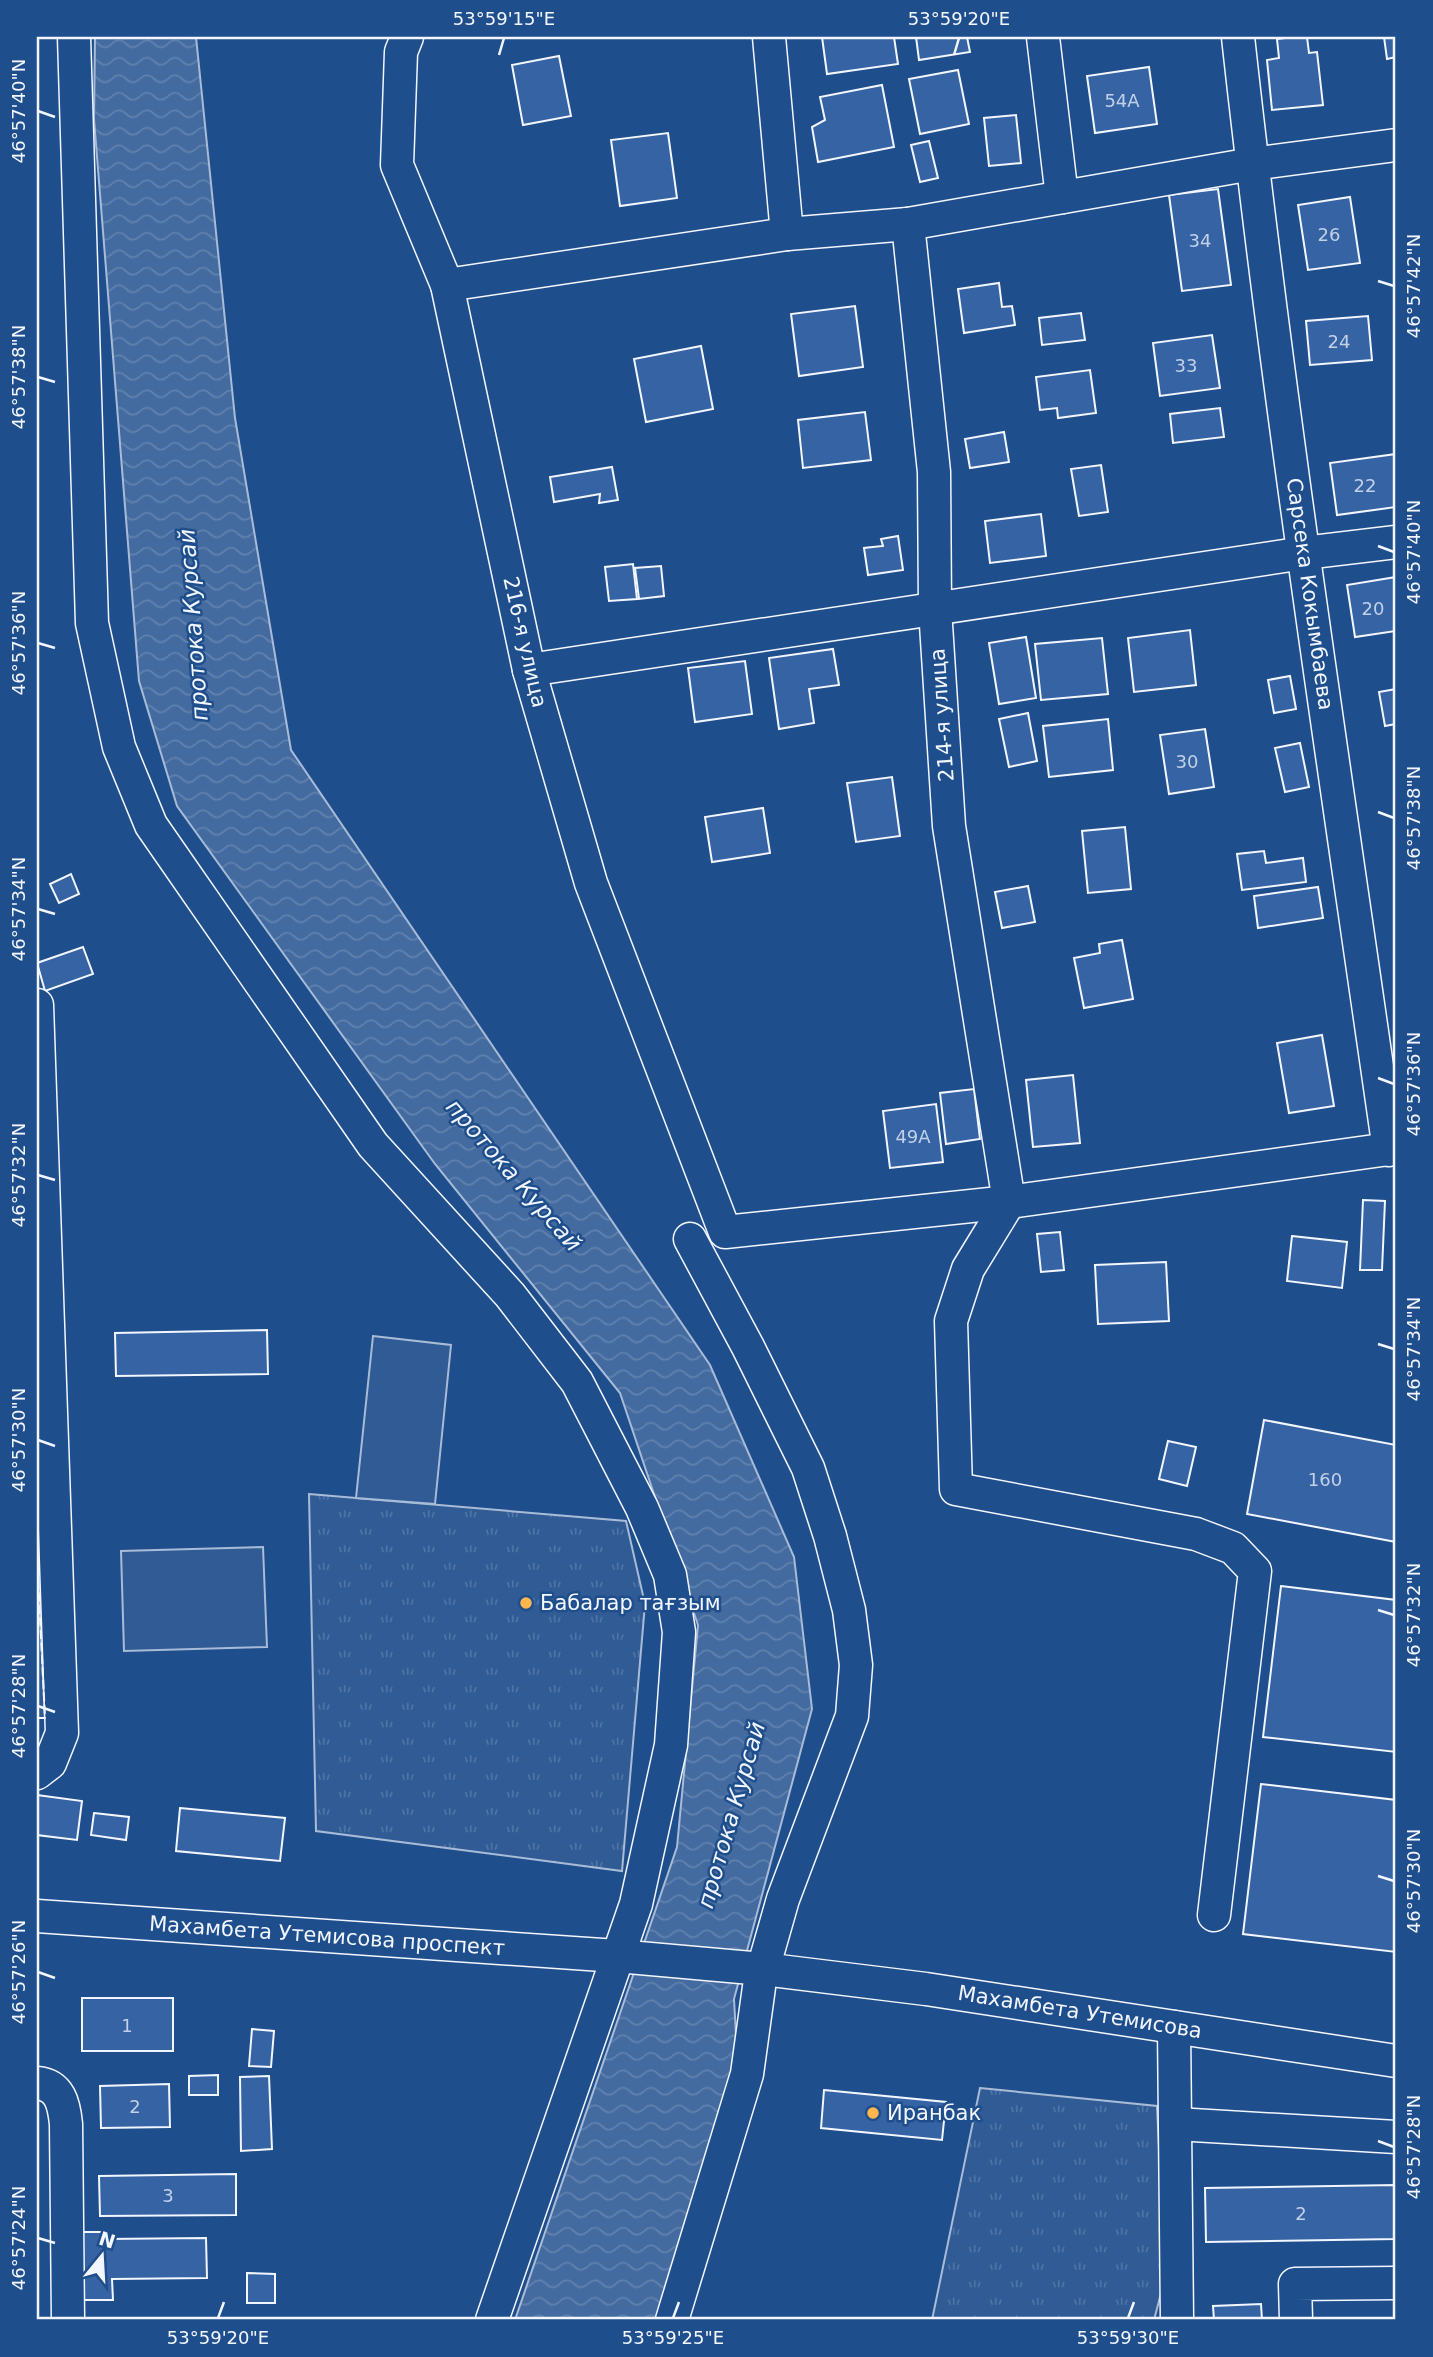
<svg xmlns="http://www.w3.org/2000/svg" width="1433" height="2357" viewBox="0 0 1433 2357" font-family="'DejaVu Sans',sans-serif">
<defs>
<pattern id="grass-tufts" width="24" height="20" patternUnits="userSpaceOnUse" patternTransform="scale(1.75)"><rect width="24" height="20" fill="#305b95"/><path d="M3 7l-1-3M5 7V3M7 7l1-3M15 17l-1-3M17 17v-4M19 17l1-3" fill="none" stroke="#4e73a5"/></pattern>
<pattern id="water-waves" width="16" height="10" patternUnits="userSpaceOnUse" patternTransform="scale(1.75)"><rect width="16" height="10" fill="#446ba0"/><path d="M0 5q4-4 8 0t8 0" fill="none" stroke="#5f81ae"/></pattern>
</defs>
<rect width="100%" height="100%" fill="#1f4e8c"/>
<!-- grass -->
<g fill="url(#grass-tufts)" stroke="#a8bbd7" stroke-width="2">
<path d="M309 1494 626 1521 645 1604 622 1871 316 1831Z"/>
<path d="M37 1555 45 1718H37Z"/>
<path d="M980 2088 1157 2106 1165 2278 1154 2320H932Z"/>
</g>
<!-- pitch -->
<g fill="#305b95" stroke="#a8bbd7" stroke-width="2">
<path d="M373 1336 451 1345 435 1504 356 1498Z"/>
<path d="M263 1547 267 1647 124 1651 121 1551Z"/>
</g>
<!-- water -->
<path fill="url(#water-waves)" stroke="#a8bbd7" stroke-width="2" d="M95 37H196L235 418 291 750 710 1365 794 1557 812 1709 734 1999 738 2070 660 2320H515L677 1847 698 1625 620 1393 435 1164 177 806 139 681 94 119Z"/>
<!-- building -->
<g fill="#3563a3" stroke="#f2f6ff" stroke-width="2">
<path d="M822 37H894L898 64 827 74Z"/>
<path d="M916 37H967L970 52 919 60Z"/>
<path d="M1294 37H1307L1309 53 1317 52 1323 105 1272 110 1267 60 1279 58 1277 39Z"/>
<path d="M1384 37H1396V57L1387 59Z"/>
<path d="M559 56 571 116 523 125 512 65Z"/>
<path d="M1149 67 1157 124 1095 133 1087 76Z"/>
<path d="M958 70 969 124 920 134 909 79Z"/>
<path d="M882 85 894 147 818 162 812 127 825 120 820 97Z"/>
<path d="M1016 115 1021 163 989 166 984 118Z"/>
<path d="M668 133 677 198 620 206 611 140Z"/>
<path d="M929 141 938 178 920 182 911 145Z"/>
<path d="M1218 189 1231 285 1182 291 1169 195Z"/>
<path d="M1350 197 1360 263 1308 270 1298 205Z"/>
<path d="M999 283 1002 307 1012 306 1015 325 964 333 958 289Z"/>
<path d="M855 306 863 367 799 376 791 314Z"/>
<path d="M1081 313 1085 340 1042 345 1039 318Z"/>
<path d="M1368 316 1372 360 1310 365 1306 321Z"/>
<path d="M1212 335 1220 388 1160 396 1153 343Z"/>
<path d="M701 346 713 409 646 422 634 359Z"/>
<path d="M1090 370 1096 413 1058 418 1057 408 1040 410 1036 377Z"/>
<path d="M1220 408 1224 437 1173 443 1170 414Z"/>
<path d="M865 412 871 460 803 468 798 420Z"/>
<path d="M1004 432 1009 462 970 468 965 439Z"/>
<path d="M1396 454V507L1337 515 1330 463Z"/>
<path d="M1101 465 1108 512 1079 516 1071 469Z"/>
<path d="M612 467 618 500 599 503 600 494 554 502 550 477Z"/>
<path d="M1041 514 1046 556 990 563 985 521Z"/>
<path d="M898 536 903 570 868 575 864 548 883 546 881 539Z"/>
<path d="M633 564 637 599 609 601 605 567Z"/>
<path d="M661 566 664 596 639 599 635 568Z"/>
<path d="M1396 577V631L1355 637 1347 585Z"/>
<path d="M1190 630 1196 685 1134 692 1128 638Z"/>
<path d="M1026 637 1036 698 999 704 989 643Z"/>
<path d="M1102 638 1108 694 1041 700 1035 644Z"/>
<path d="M833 649 839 685 809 689 814 723 779 729 769 658Z"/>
<path d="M745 661 752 714 695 722 688 668Z"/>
<path d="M1290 676 1296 709 1274 713 1268 680Z"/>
<path d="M1396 689V724L1385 726 1379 692Z"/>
<path d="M1028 713 1037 761 1009 767 999 719Z"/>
<path d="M1108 719 1113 770 1049 777 1043 726Z"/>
<path d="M1205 729 1214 787 1169 794 1160 735Z"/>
<path d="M1300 743 1309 787 1285 792 1275 748Z"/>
<path d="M892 777 900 836 856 842 847 783Z"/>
<path d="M763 808 770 853 712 862 705 817Z"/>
<path d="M1125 827 1131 889 1088 893 1082 831Z"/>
<path d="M1264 851 1266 863 1303 858 1306 882 1242 890 1237 854Z"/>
<path d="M71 874 79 894 59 903 50 884Z"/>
<path d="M1028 886 1035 922 1002 928 995 892Z"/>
<path d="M1318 887 1323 918 1258 928 1254 896Z"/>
<path d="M1122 940 1133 999 1084 1008 1074 958 1100 953 1099 944Z"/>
<path d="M83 947 93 974 45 991 37 963Z"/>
<path d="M1322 1035 1334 1106 1289 1113 1277 1043Z"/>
<path d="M1073 1075 1080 1143 1033 1147 1026 1080Z"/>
<path d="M974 1089 980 1139 946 1144 940 1093Z"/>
<path d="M936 1104 943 1162 890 1168 883 1111Z"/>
<path d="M1363 1200 1385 1201 1382 1270H1360Z"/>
<path d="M1060 1232 1064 1270 1041 1272 1037 1234Z"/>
<path d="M1292 1236 1347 1242 1342 1288 1287 1281Z"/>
<path d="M1166 1262 1169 1321 1098 1324 1095 1265Z"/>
<path d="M267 1330 268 1374 116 1376 115 1333Z"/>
<path d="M1264 1420 1396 1445V1542L1247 1514Z"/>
<path d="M1168 1441 1196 1447 1187 1486 1159 1479Z"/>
<path d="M1281 1586 1396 1600V1752L1263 1737Z"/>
<path d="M1261 1784 1396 1800V1952L1243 1934Z"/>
<path d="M37 1795 82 1801 77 1840 37 1835Z"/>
<path d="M180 1808 285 1818 280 1861 176 1851Z"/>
<path d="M94 1813 129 1817 126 1840 91 1835Z"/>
<rect x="82" y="1998" width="91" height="53"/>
<path d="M252 2029 274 2031 271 2067 249 2066Z"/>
<path d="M218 2075V2095H189V2076Z"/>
<path d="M269 2076 272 2149 241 2151 240 2077Z"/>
<path d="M169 2084 170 2127 101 2128 100 2086Z"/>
<path d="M824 2090 946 2102 942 2140 821 2128Z"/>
<path d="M236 2174V2215L100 2216 99 2176Z"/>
<path d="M1396 2185V2239L1206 2242 1205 2188Z"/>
<path d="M80 2232H105V2239L206 2238 207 2278 112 2279 113 2300H82Z"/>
<path d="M247 2273 275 2274V2303H247Z"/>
<path d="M1261 2304 1262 2320H1214L1213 2306Z"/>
</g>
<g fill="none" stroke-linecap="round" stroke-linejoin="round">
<!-- minor casing -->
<g stroke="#f2f6ff" stroke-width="35">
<g id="minor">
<path d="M74 37 92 623 119 747 151 825 373 1145 510 1295 577 1382 642 1508 670 1575 679 1632 671 1745 636 1904 492 2320"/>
<path d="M407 37 401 52 397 165 447 285 529 670 591 883 725 1232 1009 1202 1396 1148"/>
<path d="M769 37 787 234"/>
<path d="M1043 37 1062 197"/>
<path d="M1238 37C1279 409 1336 779 1389 1150"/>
<path d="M908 224 934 472 935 609 949 826 1009 1202 968 1269 951 1321 956 1489 1196 1534 1233 1548 1255 1571 1214 1915"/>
<path d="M447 285 787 234 908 224 1252 164 1396 145"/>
<path d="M529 670 1304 553 1396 542"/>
<path d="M37 1005 62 1733 50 1763 37 1773"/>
<path d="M690 1239 748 1347 808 1468 830 1536 849 1610 856 1665 852 1716 783 1899 763 1969"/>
<path d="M37 1916 617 1956 763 1969 926 1989 1396 2061"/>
<path d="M1174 2027 1177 2320"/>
<path d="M37 2083C60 2085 64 2104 66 2124L68 2320"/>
<path d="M1176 2124 1396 2137"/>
<path d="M672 2320 747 2074 759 1987"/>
<path d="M1296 2320 1295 2284 1396 2283"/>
</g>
</g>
<!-- minor -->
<use href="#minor" stroke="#1f4e8c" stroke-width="32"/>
<!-- fence -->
<path stroke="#f2f6ff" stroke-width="2" stroke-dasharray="9 3.5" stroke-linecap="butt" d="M37 1555 45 1718H37"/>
</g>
<!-- ticks -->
<path fill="none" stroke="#f2f6ff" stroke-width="2.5" d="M499 55 504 38M954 55 959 38M38 111 55 117M1378 281 1394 286M38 377 55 382M1378 546 1394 552M38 643 55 648M1378 812 1394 818M38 909 55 914M1378 1078 1394 1084M38 1175 55 1180M1378 1344 1394 1349M38 1440 55 1446M1378 1610 1394 1615M38 1706 55 1712M1378 1876 1394 1881M38 1972 55 1978M1378 2141 1394 2147M38 2238 55 2243M218 2318 224 2302M673 2318 679 2302M1128 2318 1134 2302"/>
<!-- markers -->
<g fill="#ffb74d" stroke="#1f4e8c" stroke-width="2.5">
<circle cx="526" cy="1603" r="7"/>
<circle cx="873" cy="2113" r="7"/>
</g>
<g text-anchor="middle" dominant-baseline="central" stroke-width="5" stroke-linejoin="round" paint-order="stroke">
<!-- number labels -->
<g font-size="18" fill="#c3d1e8">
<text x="1122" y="100">54А</text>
<text x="1329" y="234">26</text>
<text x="1200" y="240">34</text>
<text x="1339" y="341">24</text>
<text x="1186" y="365">33</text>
<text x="1365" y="485">22</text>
<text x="1373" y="608">20</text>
<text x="1187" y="761">30</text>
<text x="913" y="1136">49А</text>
<text x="1325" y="1479">160</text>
<text x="127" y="2025">1</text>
<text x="135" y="2106">2</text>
<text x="168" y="2195">3</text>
<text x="1301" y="2213">2</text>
</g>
<!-- street labels -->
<g font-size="21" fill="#f2f6ff" stroke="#1f4e8c">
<text transform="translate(1310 594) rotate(82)">Сарсека Кокымбаева</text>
<text transform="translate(525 642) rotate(77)">216-я улица</text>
<text transform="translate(942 715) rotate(-94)">214-я улица</text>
<text transform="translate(327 1936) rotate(4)">Махамбета Утемисова проспект</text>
<text transform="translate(1080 2012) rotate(9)">Махамбета Утемисова</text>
</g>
<!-- poi labels -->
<g font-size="21" fill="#f2f6ff" stroke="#1f4e8c" text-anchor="start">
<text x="540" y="1603">Бабалар тағзым</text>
<text x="887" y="2113">Иранбак</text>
</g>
<!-- water labels -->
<g font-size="23" font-style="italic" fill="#f2f6ff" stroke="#1f4e8c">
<text transform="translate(193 625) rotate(-94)">протока Курсай</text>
<text transform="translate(514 1175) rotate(49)">протока Курсай</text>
<text transform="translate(731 1815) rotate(-74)">протока Курсай</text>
</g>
</g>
<!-- border -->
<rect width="1433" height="2357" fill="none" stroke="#1f4e8c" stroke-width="77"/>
<!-- north arrow -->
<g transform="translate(102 2256) rotate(18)" stroke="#1f4e8c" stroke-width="5" paint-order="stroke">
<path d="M0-5L12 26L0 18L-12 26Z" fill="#f2f6ff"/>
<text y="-10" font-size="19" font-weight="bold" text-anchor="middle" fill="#f2f6ff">N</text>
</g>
<rect x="38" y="38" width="1356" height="2280" fill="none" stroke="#f2f6ff" stroke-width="2.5"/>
<g font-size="18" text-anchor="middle" fill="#f2f6ff">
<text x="504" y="25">53°59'15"E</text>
<text x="959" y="25">53°59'20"E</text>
<text transform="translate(19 111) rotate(-90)" y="6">46°57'40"N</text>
<text transform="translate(1414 286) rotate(-90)" y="6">46°57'42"N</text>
<text transform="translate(19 377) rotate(-90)" y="6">46°57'38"N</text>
<text transform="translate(1414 552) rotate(-90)" y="6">46°57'40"N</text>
<text transform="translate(19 643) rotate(-90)" y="6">46°57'36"N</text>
<text transform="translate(1414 818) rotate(-90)" y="6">46°57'38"N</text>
<text transform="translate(19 909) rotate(-90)" y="6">46°57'34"N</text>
<text transform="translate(1414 1084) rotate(-90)" y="6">46°57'36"N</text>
<text transform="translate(19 1175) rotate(-90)" y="6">46°57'32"N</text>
<text transform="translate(1414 1349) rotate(-90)" y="6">46°57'34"N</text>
<text transform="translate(19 1440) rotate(-90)" y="6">46°57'30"N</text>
<text transform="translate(1414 1615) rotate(-90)" y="6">46°57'32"N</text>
<text transform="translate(19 1706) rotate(-90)" y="6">46°57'28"N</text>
<text transform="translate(1414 1881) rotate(-90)" y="6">46°57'30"N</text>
<text transform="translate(19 1972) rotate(-90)" y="6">46°57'26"N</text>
<text transform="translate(1414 2147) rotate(-90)" y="6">46°57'28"N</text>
<text transform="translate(19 2238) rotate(-90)" y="6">46°57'24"N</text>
<text x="218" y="2344">53°59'20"E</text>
<text x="673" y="2344">53°59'25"E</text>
<text x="1128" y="2344">53°59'30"E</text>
</g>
</svg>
